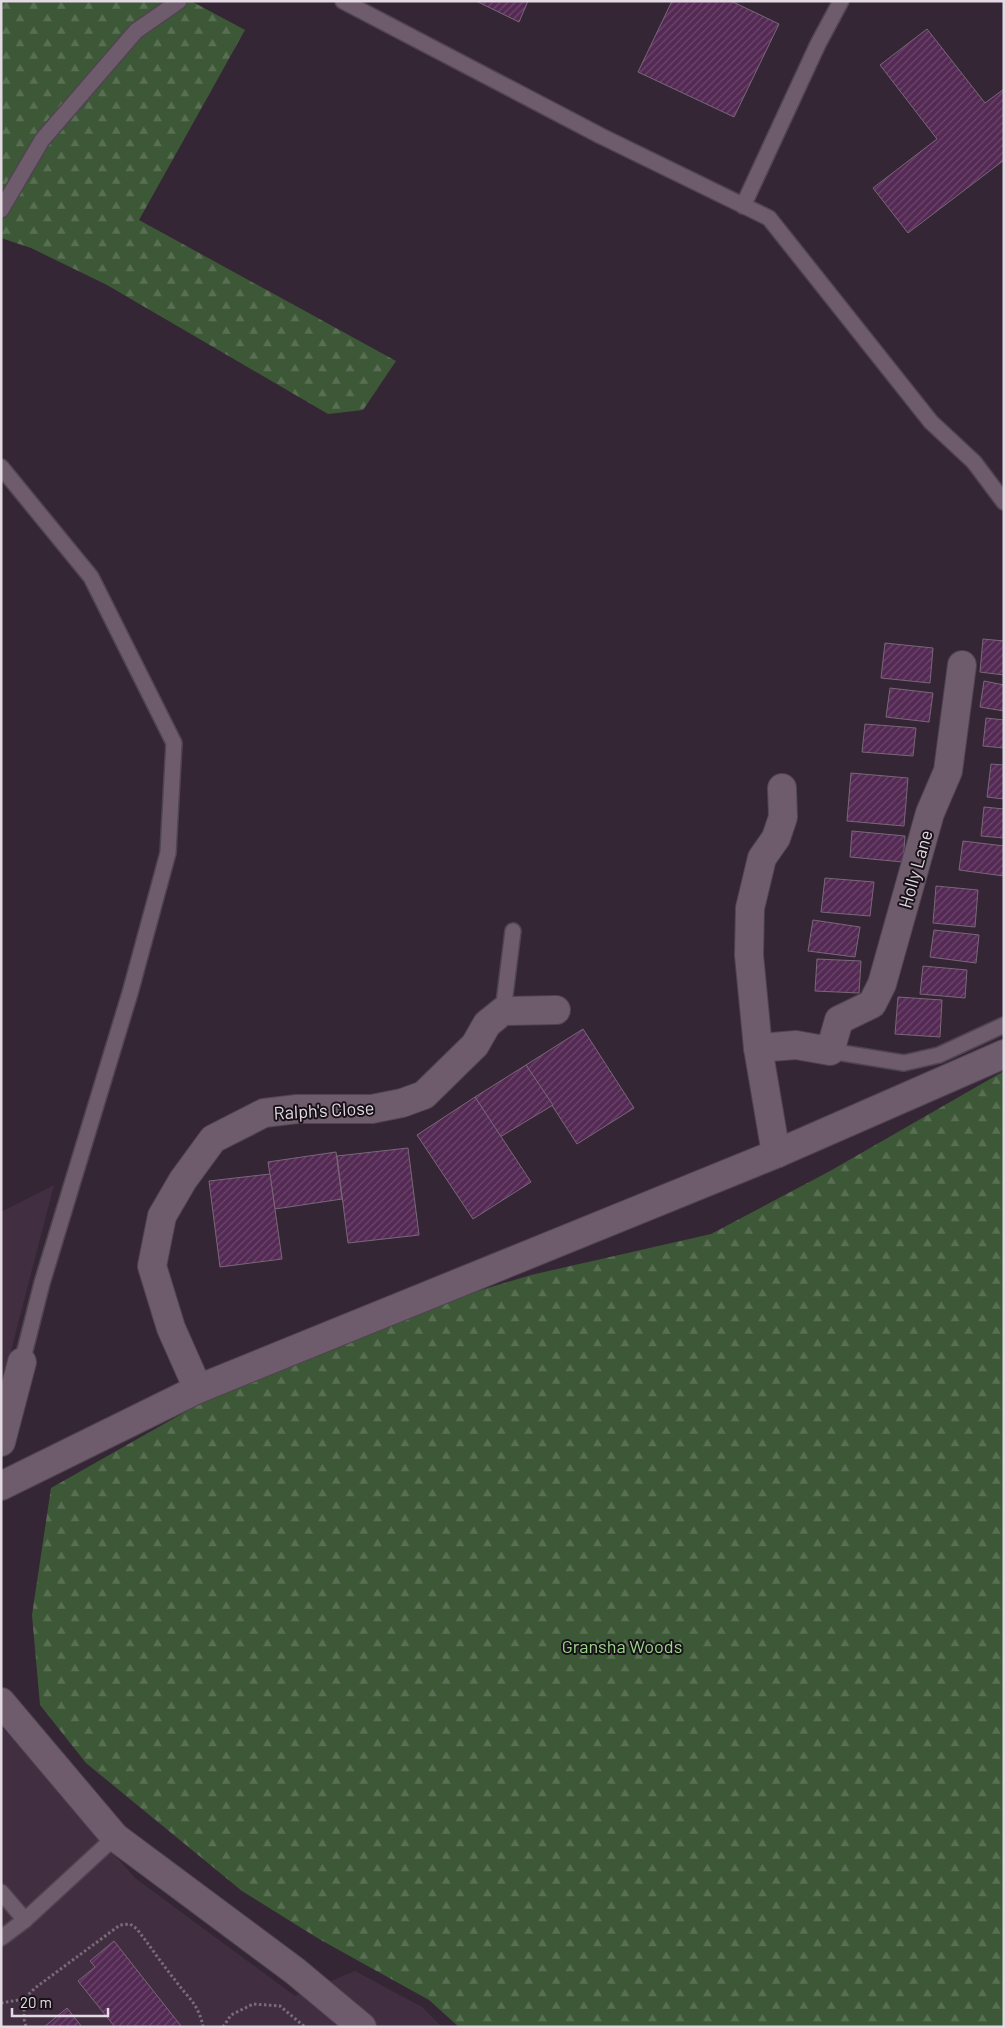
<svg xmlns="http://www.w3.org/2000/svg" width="1005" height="2028" viewBox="0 0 1005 2028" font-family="Barlow,sans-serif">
<defs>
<pattern id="forest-firs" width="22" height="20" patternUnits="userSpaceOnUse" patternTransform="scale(1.25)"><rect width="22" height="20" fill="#3d5836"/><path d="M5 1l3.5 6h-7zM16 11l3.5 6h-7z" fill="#596f53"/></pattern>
<pattern id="building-hatch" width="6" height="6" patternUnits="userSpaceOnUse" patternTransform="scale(1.25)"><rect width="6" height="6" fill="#542a54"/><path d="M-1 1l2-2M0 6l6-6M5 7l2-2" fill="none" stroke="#6c486c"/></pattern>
</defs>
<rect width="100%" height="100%" fill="#352635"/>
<!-- built -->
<g fill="#422e41">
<path d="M54 1185 1 1389V1212Z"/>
<path d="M1 1726 135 1878 295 1996 355 1971 422 2007 442 2027H1Z"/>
</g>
<!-- forest -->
<g fill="url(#forest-firs)">
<path d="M1 1H191L245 30 139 220 396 361 363 410 328 414 107 285 31 248 1 238Z"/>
<path d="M1004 1071V2027H459L429 2000 319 1939 242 1891 86 1763 40 1705 32 1615 51 1488 215 1395 402 1314 531 1275 711 1234 830 1171Z"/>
</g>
<!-- building -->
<g fill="url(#building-hatch)" stroke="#796778">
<path d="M476 1H528L519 22Z"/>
<path d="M672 1H731L779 24 734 117 638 72Z"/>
<path d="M927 29 985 103 1004 89V160L908 233 873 188 937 139 880 65Z"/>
<path d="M983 639 1004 641V675L980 672Z"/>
<path d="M885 643 933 648 930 683 881 678Z"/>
<path d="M984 681 1004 685V711L980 707Z"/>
<path d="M890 688 933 693 929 722 886 717Z"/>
<path d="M986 718 1004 720V748L983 746Z"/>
<path d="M865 724 916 728 913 756 862 752Z"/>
<path d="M991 764 1004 765V799L987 797Z"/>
<path d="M851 773 908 778 904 826 847 821Z"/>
<path d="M984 807 1004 809V838L981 836Z"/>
<path d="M852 831 905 836 903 862 850 857Z"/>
<path d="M963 841 1004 846V876L959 870Z"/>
<path d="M825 878 874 882 870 916 821 912Z"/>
<path d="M936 886 978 890 975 927 933 923Z"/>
<path d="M813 920 860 927 855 957 808 951Z"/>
<path d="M934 930 979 935 976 963 930 957Z"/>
<path d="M817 959 861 961 859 993 815 991Z"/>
<path d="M923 966 967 970 965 998 920 994Z"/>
<path d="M898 997 942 1000 940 1037 895 1034Z"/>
<path d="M583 1029 634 1108 577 1144 526 1065Z"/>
<path d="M526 1065 553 1105 500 1137 475 1097Z"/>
<path d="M475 1097 531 1182 473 1219 417 1135Z"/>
<path d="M408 1148 419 1235 348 1243 337 1156Z"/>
<path d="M336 1152 342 1199 275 1209 268 1162Z"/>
<path d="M270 1174 282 1259 220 1267 209 1181Z"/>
<path d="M114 1941 181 2026 180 2027H115L78 1981 95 1967 90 1961Z"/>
<path d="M67 2008 82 2027H44Z"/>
</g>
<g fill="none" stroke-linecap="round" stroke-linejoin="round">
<!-- lane casing -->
<g stroke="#504450" stroke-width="18">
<g id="lane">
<path d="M343 1 601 136 769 218 931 422 974 462 1004 502"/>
<path d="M743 206 818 44 841 1"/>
<path d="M1 210 42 140 136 31 179 1"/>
<path d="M1 467 91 577 174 743 168 853 130 993 42 1283 22 1362"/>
<path d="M503 1011 513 931"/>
<path d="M830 1051 904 1063 939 1055 1004 1025"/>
<path d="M1 1892 25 1920"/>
<path d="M1 1938 25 1920 115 1837"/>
</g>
</g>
<!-- street casing -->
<g stroke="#504450" stroke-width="30">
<g id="street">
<path d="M758 1048 796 1045 830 1051 839 1020 872 1004 882 984 930 813 948 771 962 665"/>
<path d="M778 1153 774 1142 758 1048 749 955 750 908 762 858 776 838 783 817 782 788"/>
<path d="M198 1389 171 1328 152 1266 162 1216 183 1180 213 1139 264 1113 297 1109H372L402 1103 424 1095 475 1045 487 1024 503 1011 556 1010"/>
<path d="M1 1442 22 1362"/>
<path d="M1 1486 198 1389 778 1153 1004 1054"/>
<path d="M1 1702 115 1837 295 1971 362 2027"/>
</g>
</g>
<!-- path -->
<g stroke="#796c79" stroke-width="3" stroke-dasharray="2.5 2.5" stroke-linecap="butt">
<path d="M24 1999V2019L26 2027"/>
<path d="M1 2003 24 1999 35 1988 120 1925 130 1924 137 1929C150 1946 162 1964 175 1980 187 1997 199 2004 203 2027"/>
<path d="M223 2027 231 2015 253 2004 280 2006 305 2027"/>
</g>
<!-- lane -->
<use href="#lane" stroke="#6e5c6d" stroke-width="15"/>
<!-- street -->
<use href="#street" stroke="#6e5c6d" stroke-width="28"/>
</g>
<g text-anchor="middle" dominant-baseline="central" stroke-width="4" stroke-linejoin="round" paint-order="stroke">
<!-- street labels -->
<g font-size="18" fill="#e4dae4" stroke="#181218">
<text transform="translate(915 869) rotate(-74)">Holly Lane</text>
<text transform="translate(324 1110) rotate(-3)">Ralph's Close</text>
</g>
<!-- park labels -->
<g font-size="18" fill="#9ad58b" stroke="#181218">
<text x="622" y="1646">Gransha Woods</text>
</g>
</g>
<!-- border -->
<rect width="1005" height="2028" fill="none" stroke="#e4dae4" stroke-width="5"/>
<!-- scale -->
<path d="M12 2008v8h96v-8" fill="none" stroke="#e4dae4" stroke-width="2.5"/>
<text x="20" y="2008" font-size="15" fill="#e4dae4" stroke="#181218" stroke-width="4" paint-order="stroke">20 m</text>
</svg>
